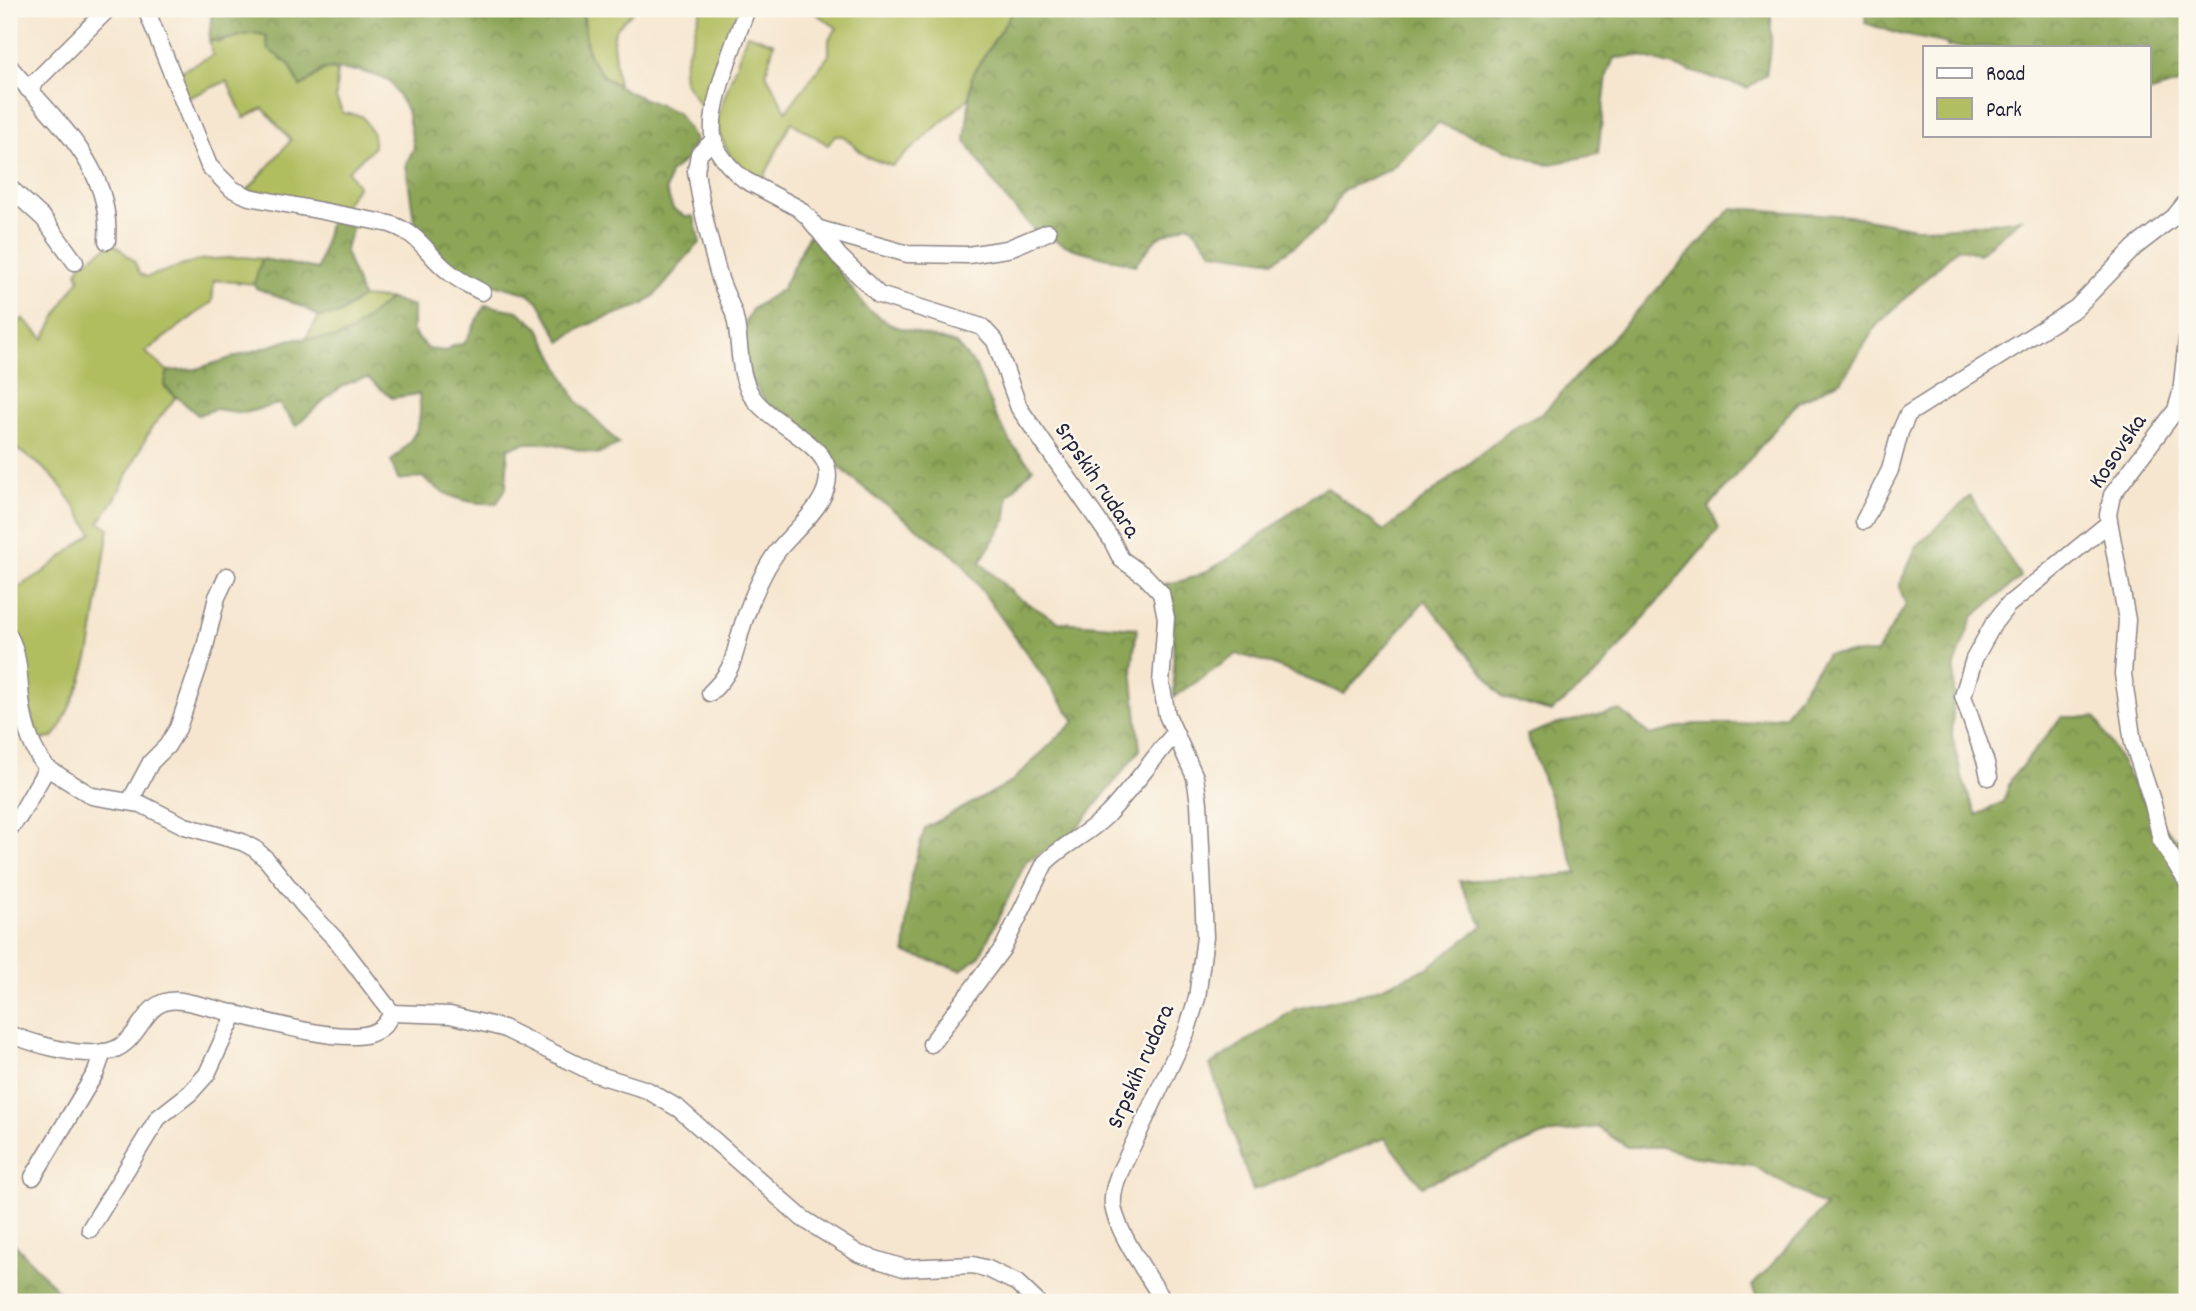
<svg xmlns="http://www.w3.org/2000/svg" width="2196" height="1311" viewBox="0 0 2196 1311" font-family="Dekko,sans-serif">
<defs>
<pattern id="forest-crowns" width="20" height="18" patternUnits="userSpaceOnUse" patternTransform="scale(1.75)"><rect width="20" height="18" fill="#8ca557"/><path d="M2 6a3 3 0 1 1 6 0M12 15a3 3 0 1 1 6 0" fill="none" stroke="#728649"/></pattern>
</defs>
<rect width="100%" height="100%" fill="#fbf7ec"/>
<filter id="ink" filterUnits="userSpaceOnUse"><feTurbulence type="fractalNoise" baseFrequency=".0143" numOctaves="2"/><feDisplacementMap in="SourceGraphic" scale="14" xChannelSelector="R" yChannelSelector="G"/><feConvolveMatrix kernelMatrix="1 2 1 2 8 2 1 2 1" color-interpolation-filters="sRGB"/></filter>
<filter id="wash" filterUnits="userSpaceOnUse"><feTurbulence type="fractalNoise" baseFrequency=".00686" numOctaves="4" result="noise"/><feDisplacementMap in="SourceGraphic" scale="28" xChannelSelector="R" yChannelSelector="G"/><feGaussianBlur stdDeviation="1.57" result="paint"/><feColorMatrix in="noise" values="0 0 0 0 0 0 0 0 0 0 0 0 0 0 0 0 0 1.4 0 .05"/><feComposite in="paint" operator="in"/></filter>
<g filter="url(#wash)">
<rect width="100%" height="100%" fill="#f6e6cf"/>
<!-- green -->
<g fill="#b1be61" stroke="#6a704e" stroke-width="2">
<path d="M582 9H635L615 30 613 43 618 86C594 71 588 59 585 31 585 23 585 16 582 9Z"/>
<path d="M701 9H741L706 114 684 81 683 69Z"/>
<path d="M815 9 842 10 1014 9 972 75 969 98 892 166 867 157 843 136H835L828 145 791 122 761 183 732 159 719 134 717 118 747 34 774 43 766 74 786 111 829 55V39L837 28 814 12Z"/>
<path d="M256 32 266 36 268 49 290 65 300 87 325 69 337 70 336 98 343 113 362 116 373 134 374 147 348 171 358 186 343 207 247 191 291 140 263 108 244 118 227 81 188 98 177 73 213 55 209 40 219 42Z"/>
<path d="M113 243 134 261 140 274 147 277 199 260 243 257 262 259 254 284 214 280 212 302 145 352 168 371 164 386 176 397 150 430 115 499 99 522 109 528 90 651 81 682 59 730 53 737 38 741 30 708 22 647 9 618V592L42 573 92 533C66 491 54 469 9 445V335L23 318 44 339 65 300 80 279 77 272 81 264Z"/>
<path d="M362 297 390 299 352 331 337 338 305 340 319 317 339 314Z"/>
</g>
<!-- forest -->
<g fill="url(#forest-crowns)" stroke="#576449" stroke-width="2">
<path d="M212 9H582L587 51 602 76 631 93 678 113 695 140 692 154 670 173 666 190 673 209 687 217 694 216 700 243C679 261 667 288 645 303 638 308 627 310 619 313 598 320 577 328 561 342L538 301 526 293 473 278 448 264 414 221 406 164 414 148 407 110 389 80 360 71 325 69 300 87 290 65 268 49 266 36C247 28 229 44 209 40Z"/>
<path d="M1014 9H1771V44L1766 75 1747 88 1639 56 1614 58 1607 75 1598 154 1547 165 1438 123 1391 169 1343 190 1323 225 1274 261 1213 252 1189 224 1157 238 1135 265 1074 249 1036 232 1004 197 965 141 972 76Z"/>
<path d="M1867 9H2187V81L2149 93V47H1947L1948 44 1899 34 1865 23Z"/>
<path d="M1732 208 1850 216 1916 228 1957 227 2021 219 1979 254 1958 248 1877 325 1842 380 1798 402 1709 507 1719 529 1596 675 1551 712 1503 698 1425 600 1344 694 1266 662 1237 654 1174 697 1173 599 1164 584C1221 580 1279 516 1326 487L1384 531 1518 424 1542 414Z"/>
<path d="M330 220 353 226 345 251 362 297 339 314 319 317 301 306 256 288 254 284 262 259 318 269Z"/>
<path d="M810 233 867 309 894 326 956 344 976 367 995 415 1013 446 1033 468 1008 496 1006 520 980 562 1017 597 1059 622 1137 628 1132 669 1140 750 1071 836 1026 862 979 957 961 970 905 953 911 876 925 828 1010 783 1075 721 960 560 874 496 771 411 748 374 742 330 752 309 782 289Z"/>
<path d="M390 299 413 306V332L428 349 446 351 454 345 464 344 485 305 518 311 539 328 576 400 619 444 597 454 550 443H526L508 448 506 488 497 503C469 505 443 496 422 477L398 480 391 461C414 440 424 427 419 394L392 398 368 378C339 380 317 408 296 426L279 404 244 413 215 409 198 415 164 386 168 371 196 369 292 339 337 338 352 331Z"/>
<path d="M1970 496 2021 577 1973 617 1955 665 1952 735 1963 781 1977 815 2003 802 2011 779 2062 717H2095L2152 815 2175 838 2187 839V1302H1759L1752 1286 1825 1207 1752 1165 1692 1156 1661 1147H1627L1597 1127 1546 1134 1422 1186 1385 1138 1253 1191 1210 1065 1295 1009 1371 992 1427 968 1483 926 1459 881 1554 876 1577 873 1527 735 1553 725 1620 710 1650 735 1694 724H1740L1785 715 1827 654 1876 653 1906 605 1899 586 1916 547Z"/>
<path d="M9 1238 68 1302H9Z"/>
</g>
</g>
<g filter="url(#ink)">
<g fill="none" stroke-linecap="round" stroke-linejoin="round">
<!-- street casing -->
<g stroke="#8c8485" stroke-width="19">
<g id="street">
<path d="M146 9 209 166 232 189 249 197 390 224C422 235 425 253 449 272 459 281 471 286 482 292"/>
<path d="M747 9C736 39 702 118 716 147 722 159 734 172 745 180L798 208 808 217 839 256 879 295 982 327 995 341 1019 408 1111 539 1121 559 1145 576 1161 593 1166 618 1161 683 1167 715 1195 777 1199 803 1205 937 1197 998 1186 1033 1119 1174C1115 1184 1112 1195 1113 1206 1118 1235 1149 1276 1164 1302"/>
<path d="M9 66C53 120 113 165 107 241"/>
<path d="M28 89 108 9"/>
<path d="M9 187 44 219 75 262"/>
<path d="M816 228 908 254 968 255 1007 249 1048 232"/>
<path d="M2187 339 2181 393 2176 410 2112 495 2108 515 2127 620 2123 674 2133 743 2153 804 2161 840 2187 882"/>
<path d="M1864 521 1890 470 1900 432 1908 414 2076 308 2135 247 2174 217 2187 201"/>
<path d="M9 636C21 659 18 681 22 707 25 728 33 752 47 768L19 817 9 829"/>
<path d="M710 693C738 667 733 651 745 618 752 598 762 574 774 556 790 531 835 503 827 468 821 442 768 421 752 396 736 370 742 342 734 314 730 302 724 291 720 279 710 244 701 207 696 171L699 154 714 140"/>
<path d="M1989 777 1986 763 1963 696 1974 659 1994 623 2008 605 2109 523"/>
<path d="M130 801 151 762 167 746 178 728 204 651 217 597 227 576"/>
<path d="M392 1013 450 1015 503 1028 596 1074 647 1090 679 1109 802 1218 859 1254 904 1268 973 1265 988 1269 1017 1283 1037 1302"/>
<path d="M9 1034C35 1044 85 1060 113 1050 144 1039 142 995 182 1001 226 1009 331 1045 369 1034 382 1030 386 1024 392 1013L338 942 304 906 267 860 255 849 242 842 185 826 141 804 92 796 47 768"/>
<path d="M931 1044 1003 948 1045 863C1062 845 1087 835 1106 816 1130 791 1152 760 1175 733"/>
<path d="M33 1177 96 1072 103 1052"/>
<path d="M90 1229 158 1118 190 1093 207 1074 235 1013"/>
</g>
</g>
<!-- street -->
<use href="#street" stroke="#fff" stroke-width="16"/>
</g>
</g>
<g text-anchor="middle" dominant-baseline="central" stroke-width="5" stroke-linejoin="round" paint-order="stroke">
<!-- street labels -->
<g font-size="24" fill="#22223b" stroke="#fbf7ec">
<text transform="translate(2119 452) rotate(-56)">Kosovska</text>
<text transform="translate(1096 481) rotate(56)">Srpskih rudara</text>
<text transform="translate(1142 1067) rotate(-66)">Srpskih rudara</text>
</g>
</g>
<!-- margin -->
<rect width="2196" height="1311" fill="none" stroke="#fbf7ec" stroke-width="35"/>
<!-- legend -->
<rect x="1923" y="46" width="228" height="91" fill="#fbf7ec" stroke="#a4a2a5" stroke-width="2"/>
<rect x="1937" y="68" width="35" height="10" fill="#ffffff" stroke="#a4a2a5" stroke-width="2"/>
<text x="1986" y="80" font-size="21" fill="#22223b">Road</text>
<rect x="1937" y="98" width="35" height="21" fill="#b1be61" stroke="#a4a2a5" stroke-width="2"/>
<text x="1986" y="116" font-size="21" fill="#22223b">Park</text>
</svg>
